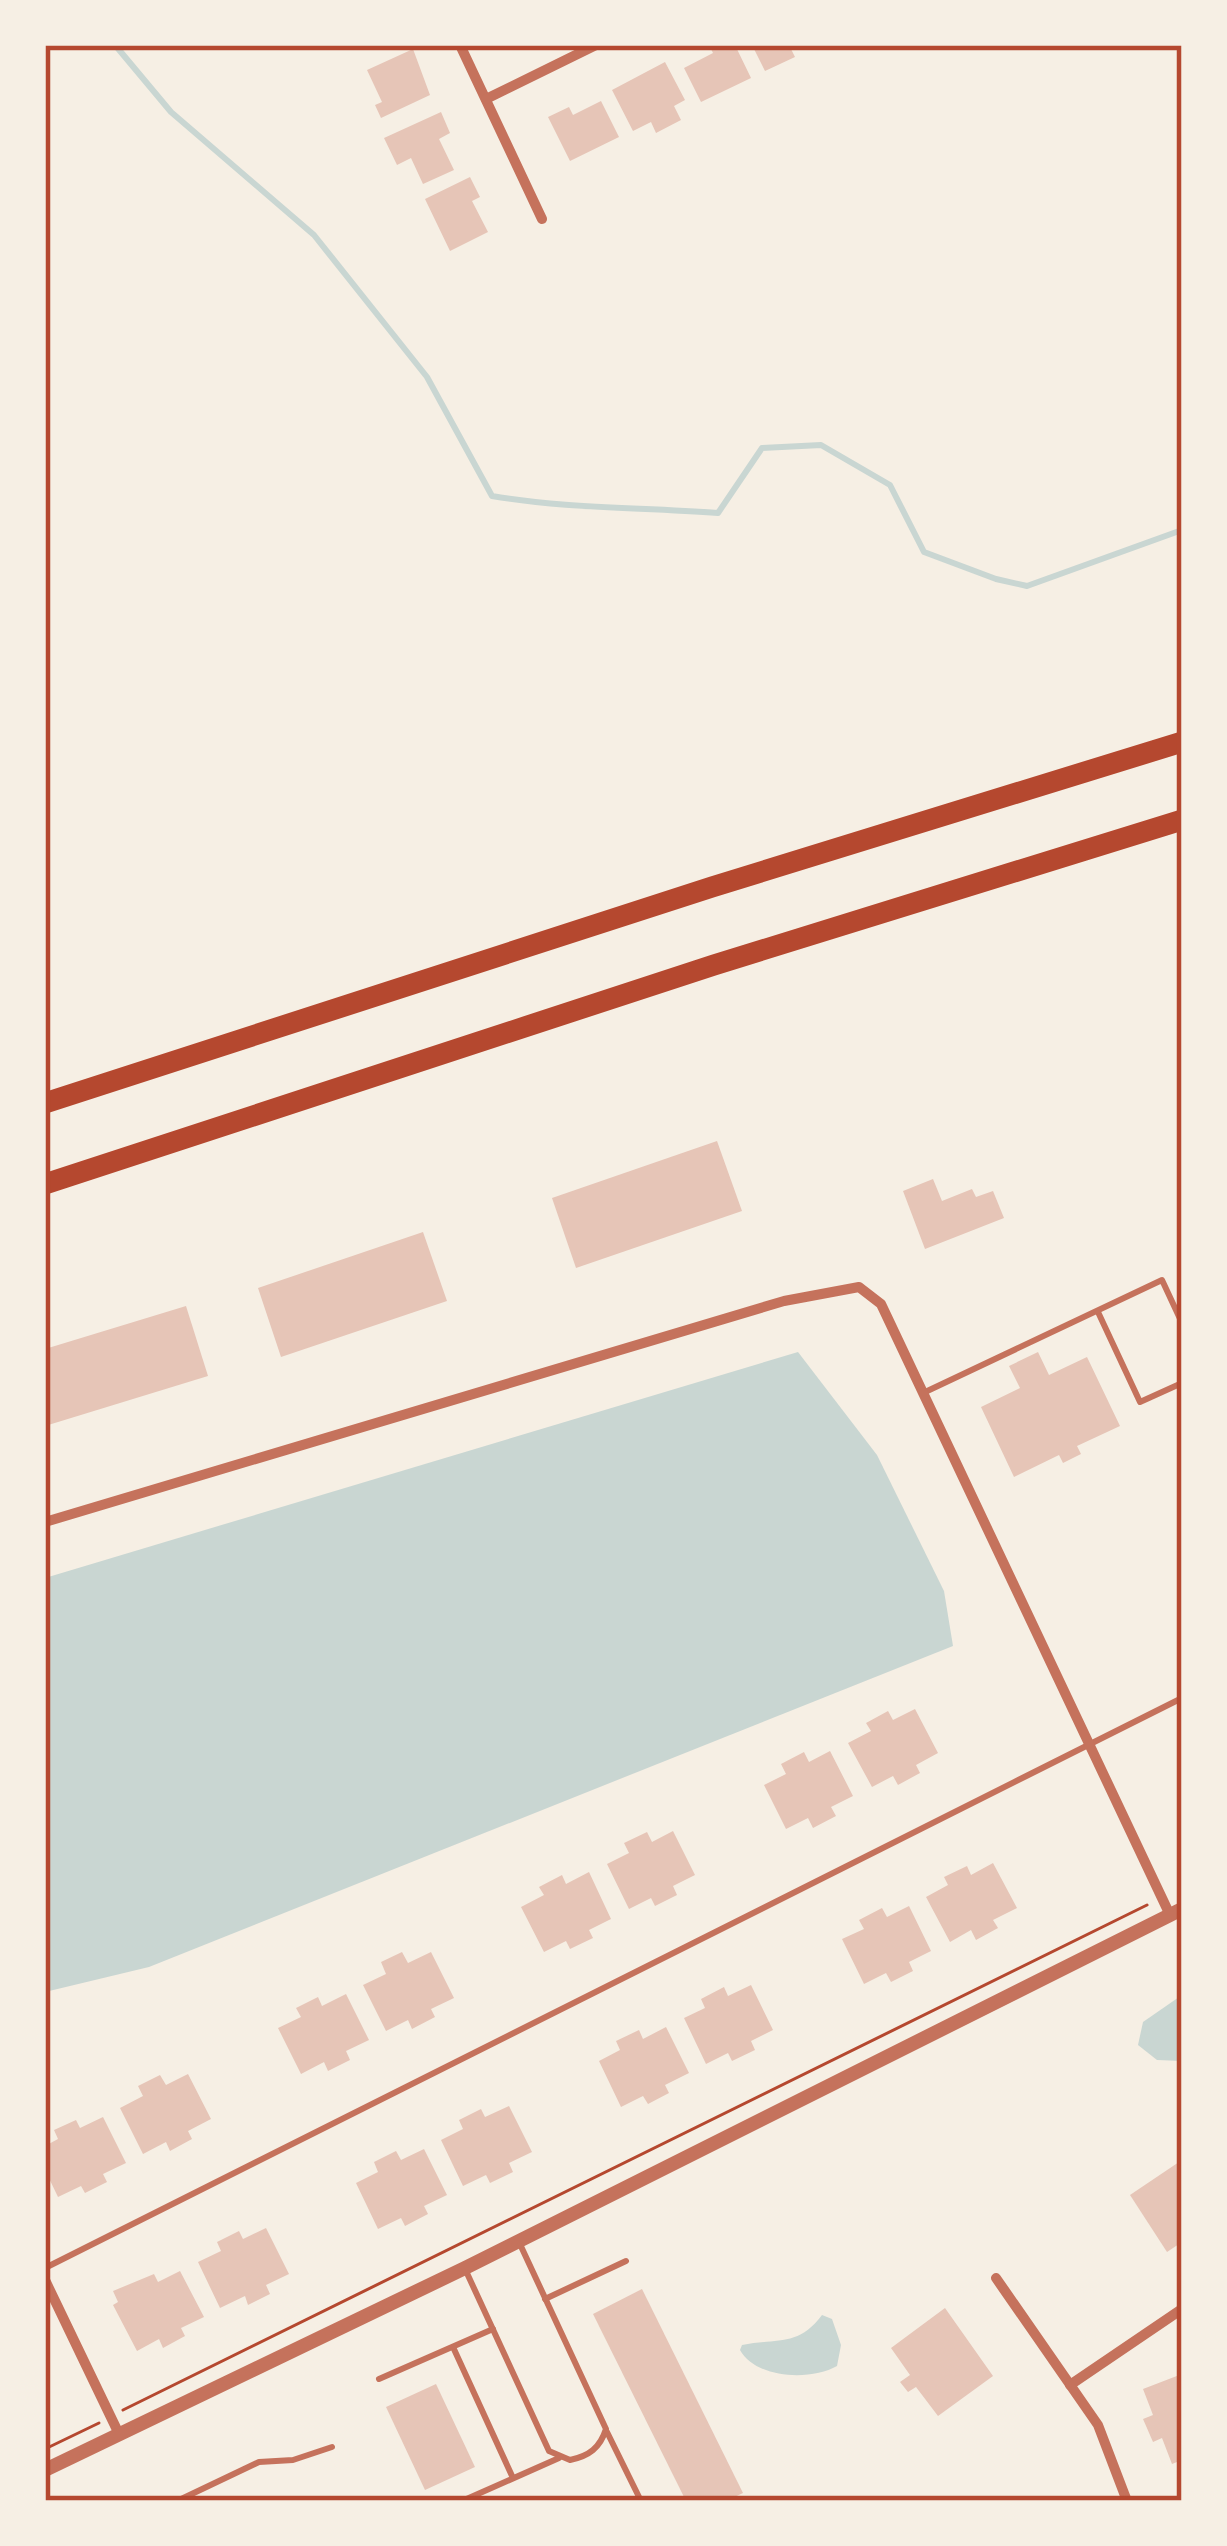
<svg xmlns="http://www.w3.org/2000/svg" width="1227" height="2546" viewBox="0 0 1227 2546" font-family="'Sofia Sans Condensed',sans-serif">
<rect width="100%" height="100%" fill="#f6efe4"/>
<!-- water -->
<g fill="#c9d6d2">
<path d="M798 1352 877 1455 944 1591 953 1646 149 1967 45 1992V1578Z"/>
<path d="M1182 1995V2061L1157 2060 1138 2045 1143 2022Z"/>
<path d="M822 2315 832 2319 841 2345 837 2366C811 2381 756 2379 740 2350L742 2345C778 2338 798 2347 822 2315Z"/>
</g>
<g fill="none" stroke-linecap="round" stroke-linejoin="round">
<!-- stream -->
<path stroke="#c9d6d2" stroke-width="6" d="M115 45 171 112 314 235 427 377 492 496C567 509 642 507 718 513L762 448 821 445 890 485 924 552 996 579 1027 586 1182 530"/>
</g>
<!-- building -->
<g fill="#e6c5b7">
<path d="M709 45H735L751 78 701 102 684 68 713 53Z"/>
<path d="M752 45H800L791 49 795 57 765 71Z"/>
<path d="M413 49 430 95 381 118 375 105 382 102 367 70Z"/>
<path d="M665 62 685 100 674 106 681 120 656 133 651 122 633 131 612 90Z"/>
<path d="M601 101 619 137 570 161 548 117 569 107 573 115Z"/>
<path d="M441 112 450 133 439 139 454 170 423 184 411 158 397 165 384 138Z"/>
<path d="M470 177 480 197 472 201 488 232 450 251 425 199Z"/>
<path d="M717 1141 742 1211 576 1268 552 1198Z"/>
<path d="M933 1179 942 1201 972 1189 976 1197 993 1191 1004 1218 925 1249 903 1191Z"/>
<path d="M423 1232 447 1301 281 1357 258 1288Z"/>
<path d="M186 1306 208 1376 45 1426V1349Z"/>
<path d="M1038 1352 1049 1375 1087 1357 1120 1426 1077 1446 1081 1454 1063 1463 1059 1455 1014 1477 981 1407 1020 1388 1009 1366Z"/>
<path d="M915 1709 938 1753 916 1765 920 1773 898 1785 893 1776 872 1787 848 1743 871 1731 866 1723 888 1711 893 1720Z"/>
<path d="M830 1751 853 1796 831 1807 836 1816 813 1828 808 1818 786 1829 764 1785 786 1774 781 1764 804 1752 809 1762Z"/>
<path d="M673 1831 695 1875 673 1886 677 1895 655 1906 651 1898 629 1909 607 1864 629 1853 624 1843 647 1832 652 1842Z"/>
<path d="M993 1863 1017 1908 993 1920 998 1928 976 1940 971 1930 950 1942 926 1897 948 1885 944 1877 967 1866 971 1875Z"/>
<path d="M589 1872 611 1919 589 1930 593 1938 570 1949 566 1941 544 1952 521 1907 544 1895 539 1887 562 1875 566 1884Z"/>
<path d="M909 1906 931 1951 909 1962 913 1971 891 1982 886 1973 864 1984 842 1939 864 1929 859 1920 882 1908 887 1917Z"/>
<path d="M402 1952 408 1963 431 1952 454 1998 431 2009 435 2017 412 2029 408 2020 386 2031 363 1985 386 1974 381 1962Z"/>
<path d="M751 1985 773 2030 751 2041 755 2050 732 2061 728 2053 706 2064 684 2018 705 2008 701 1999 724 1987 728 1996Z"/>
<path d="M346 1994 369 2040 346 2051 350 2060 328 2071 324 2062 301 2074 278 2028 301 2017 296 2008 318 1997 322 2006Z"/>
<path d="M666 2027 689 2073 665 2085 669 2093 648 2104 643 2096 621 2107 599 2061 620 2050 616 2041 639 2030 643 2039Z"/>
<path d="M188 2074 211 2119 188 2131 192 2139 170 2151 166 2142 143 2154 120 2108 143 2096 138 2086 160 2075 166 2085Z"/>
<path d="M509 2106 532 2152 509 2163 513 2172 490 2183 486 2175 463 2186 441 2140 463 2129 459 2120 481 2109 485 2117Z"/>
<path d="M103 2117 126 2163 103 2174 107 2182 85 2193 81 2186 58 2197 45 2170V2146L58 2139 54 2130 76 2120 80 2128Z"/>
<path d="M424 2149 447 2195 424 2206 428 2214 405 2226 401 2218 378 2229 356 2183 378 2172 374 2162 396 2151 401 2160Z"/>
<path d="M1182 2160V2242L1167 2252 1130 2195Z"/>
<path d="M266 2228 289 2274 266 2285 270 2294 248 2305 245 2296 220 2308 198 2262 221 2251 217 2242 239 2231 243 2239Z"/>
<path d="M180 2271 204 2317 181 2328 185 2336 163 2348 159 2339 137 2351 113 2305 118 2302 113 2291 154 2274 158 2282Z"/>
<path d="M642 2289 743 2493 726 2501H686L593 2314Z"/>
<path d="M945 2308 993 2376 938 2416 916 2387 908 2392 900 2382 910 2375 891 2348Z"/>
<path d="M1182 2374V2460L1172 2464 1162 2438 1153 2442 1143 2419 1153 2415 1143 2389Z"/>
<path d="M436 2384 475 2467 425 2490 386 2407Z"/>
</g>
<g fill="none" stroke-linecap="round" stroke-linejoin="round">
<!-- path -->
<g stroke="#b5482f" stroke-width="3">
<path d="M123 2410 1147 1905"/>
<path d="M45 2449 99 2423"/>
</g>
<!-- service -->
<g stroke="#c5725c" stroke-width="6">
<path d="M1098 1312 1140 1402 1182 1383"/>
<path d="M923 1393 1162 1280 1182 1323"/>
<path d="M45 2268 1182 1698"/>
<path d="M466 2271 549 2451 570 2460C589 2456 600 2448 606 2429L519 2242"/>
<path d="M545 2299 626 2261"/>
<path d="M453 2347 513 2478"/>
<path d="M379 2379 493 2329"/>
<path d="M607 2432 641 2501"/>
<path d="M177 2501 259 2462 293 2460 332 2447"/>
<path d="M462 2501 559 2458"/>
</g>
<!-- minor -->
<g stroke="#c5725c" stroke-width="10">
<path d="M460 45 542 219"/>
<path d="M486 99 596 45"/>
<path d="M45 1522 784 1301 859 1287 881 1304 1170 1915"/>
<path d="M996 2278 1098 2425 1127 2501"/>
<path d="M45 2280 119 2434"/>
<path d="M1070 2385 1182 2309"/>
</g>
<!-- tertiary -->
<path stroke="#c5725c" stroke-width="14" d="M45 2470 465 2268 1182 1909"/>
<!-- motorway -->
<g stroke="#b5482f" stroke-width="21">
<path d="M45 1103 712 887 1182 742"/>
<path d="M45 1184 714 965 1182 820"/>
</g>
</g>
<!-- border -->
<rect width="1227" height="2546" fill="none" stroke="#f6efe4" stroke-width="96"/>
<rect x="48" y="48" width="1131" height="2450" fill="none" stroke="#b5482f" stroke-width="4.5"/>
</svg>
